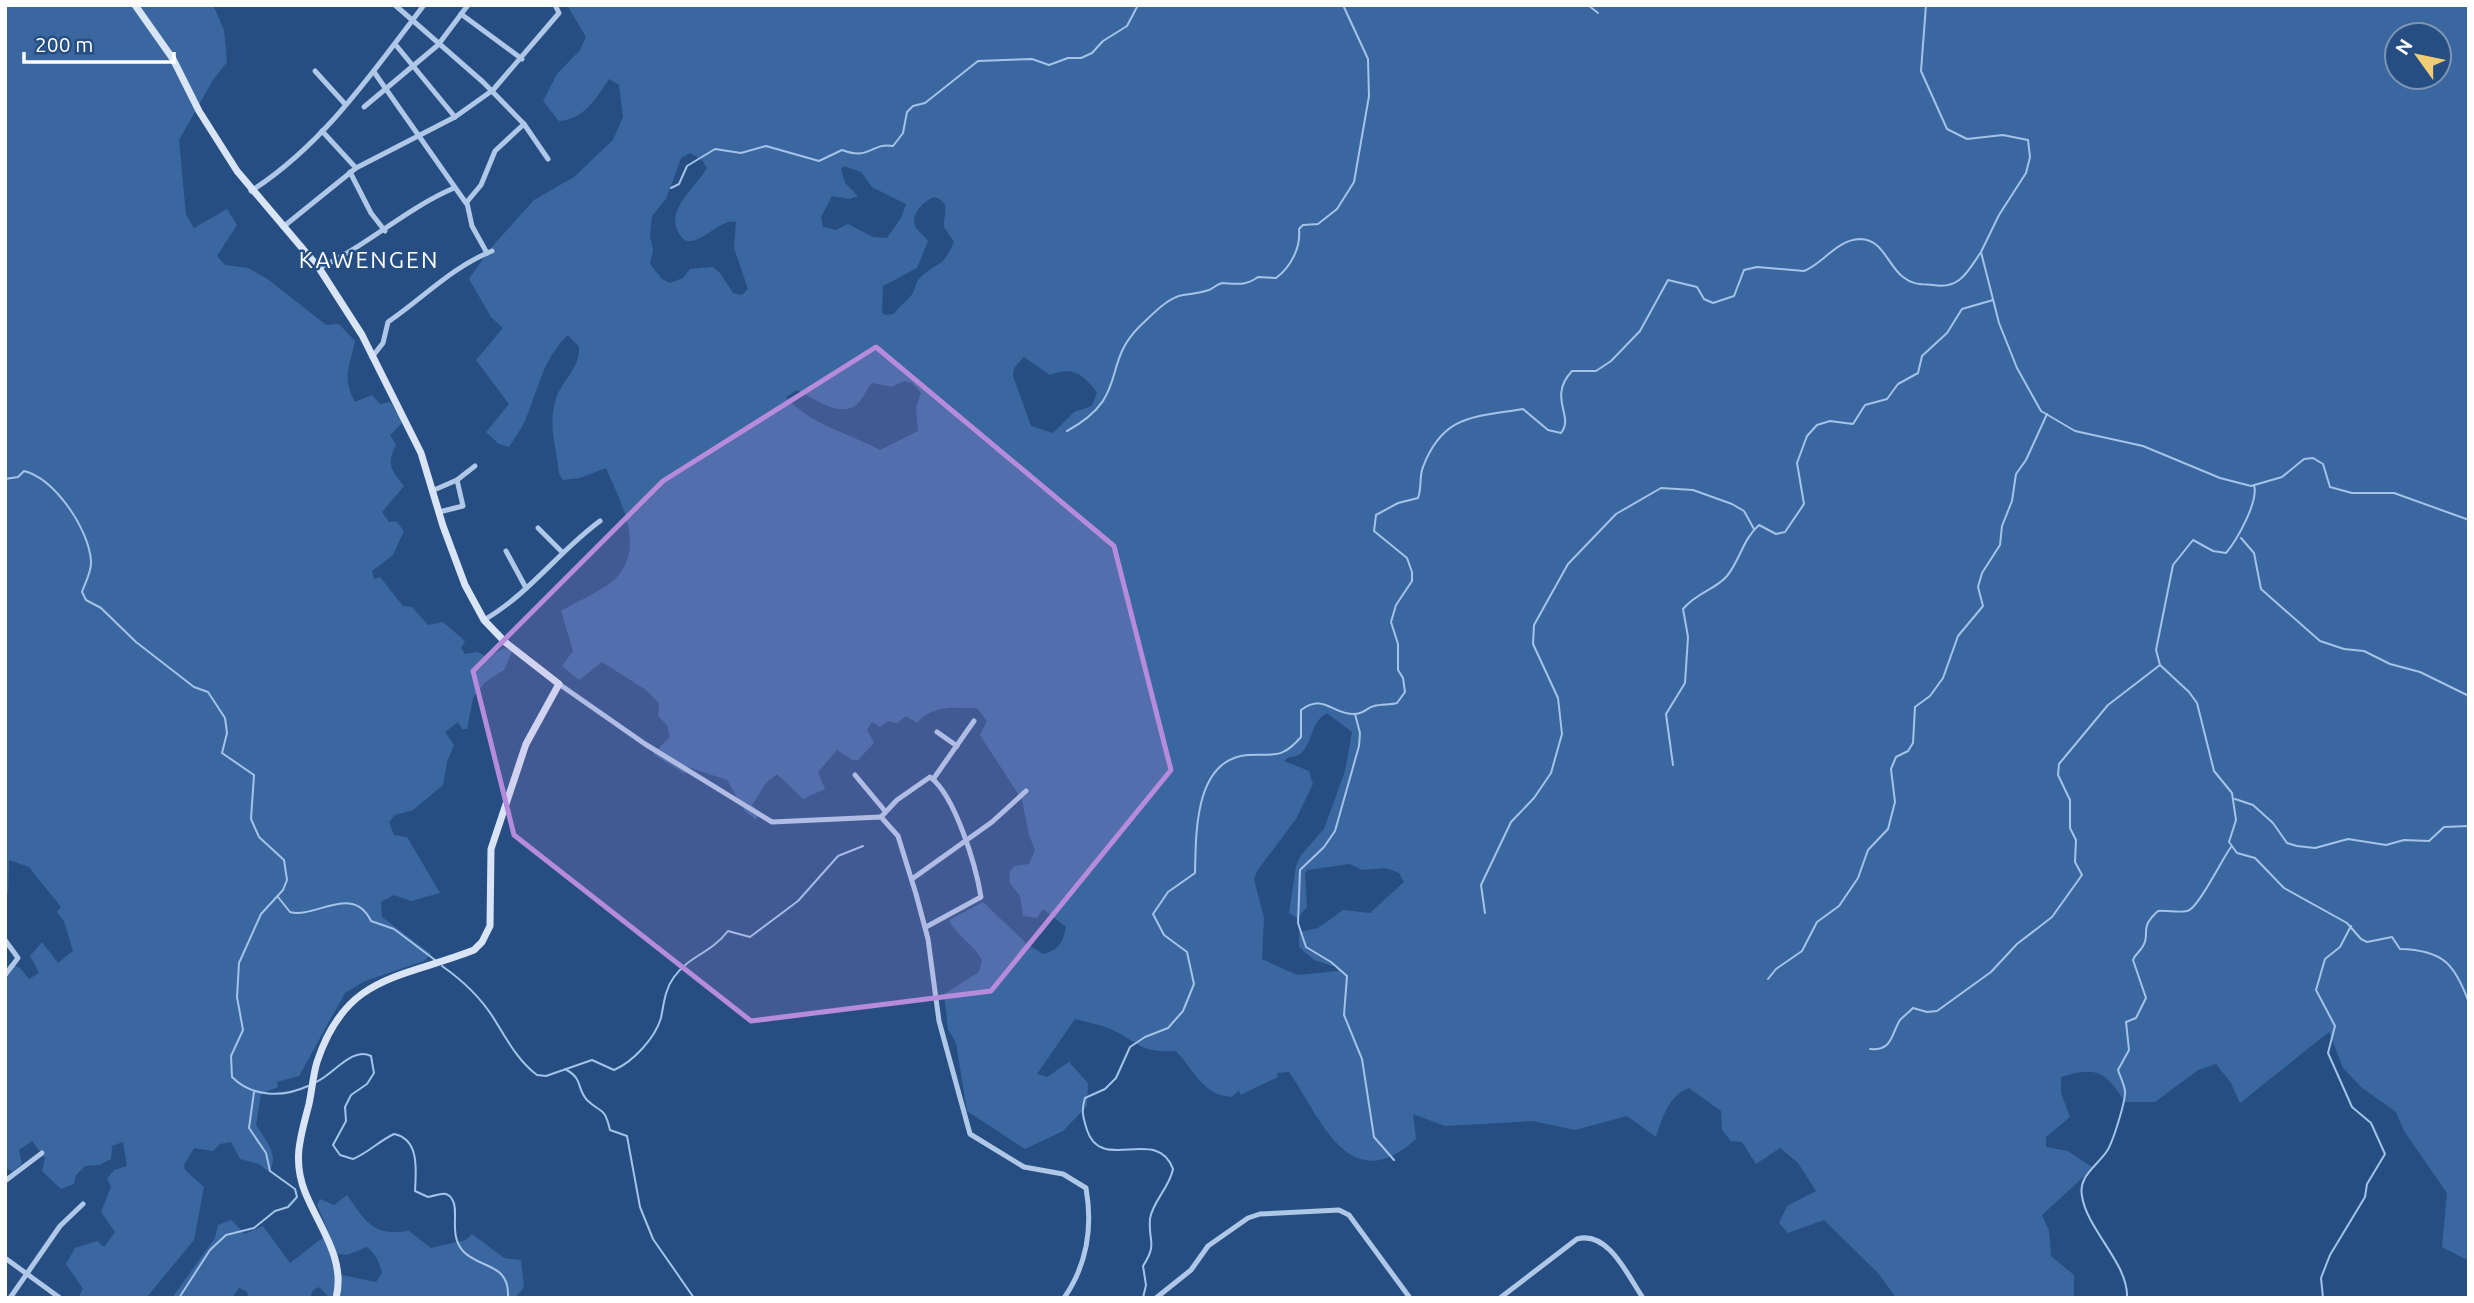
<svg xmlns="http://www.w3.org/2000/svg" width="2474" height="1303" viewBox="0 0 2474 1303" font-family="Ubuntu,sans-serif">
<rect width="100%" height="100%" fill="#264e83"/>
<!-- green -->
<g fill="#3b67a0" fill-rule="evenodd">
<path d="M5 5H213L224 30 227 62 213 80 179 140 186 215 194 228 227 209 237 225 217 256 225 265 248 268 269 280 326 325 339 324 355 341C350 367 341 376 355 402L372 395 380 404 390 402 403 422 390 435 396 445C386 464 391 470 404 486L382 512 389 522 396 521 404 531 393 555 372 571 374 579 380 577 403 606 412 607 428 625 443 622 465 641 461 648 465 654 477 652 487 657 505 648 512 652 504 670 484 683 473 698 467 729H462L458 722 445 732 454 745 447 762 443 785 413 810 395 815 389 822 394 835 407 837 440 893 411 901 394 895 381 902 382 917 431 954 424 961 365 981 345 993 299 1076 277 1082 278 1087 261 1094 256 1125C265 1140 280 1154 269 1172L259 1164 240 1159 231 1142 220 1144 213 1151 194 1148 184 1165 185 1170 204 1187 194 1240 146 1298H78L83 1289 66 1264 75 1248 97 1241 104 1247 115 1232 101 1212 111 1187 107 1179 114 1170 127 1166 123 1142 112 1146 111 1159 99 1165 85 1166 76 1175 74 1184 61 1189 42 1171 45 1158 32 1141 19 1150 22 1164 13 1171 5 1168V970L10 963 20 968 29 979 39 973 30 956 42 942 58 963 73 951 64 921 57 912 61 907 29 867 9 860 8 893 5 896Z"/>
<path d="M567 5H2469V1261L2442 1247 2447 1193 2404 1131 2396 1112 2361 1087 2343 1068 2329 1032 2240 1103 2231 1083 2216 1064 2198 1070 2155 1102H2125C2105 1071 2097 1066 2061 1077V1093L2070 1117 2046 1137V1147L2068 1151 2093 1168 2042 1215 2049 1230 2051 1256 2074 1275V1298H1896L1879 1274 1824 1220 1788 1233 1779 1223 1787 1206 1816 1191 1798 1163 1780 1148 1756 1164 1742 1142 1731 1141 1722 1130 1721 1111 1689 1088C1669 1095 1662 1118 1656 1137L1627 1116 1575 1130 1533 1121 1445 1126 1413 1114 1416 1139C1349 1200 1321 1118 1289 1072L1277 1073 1278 1077 1240 1095 1239 1090 1232 1097C1202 1095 1194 1070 1176 1051 1137 1053 1139 1041 1108 1028 1098 1024 1086 1022 1075 1019L1037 1074 1047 1077 1069 1062 1088 1083 1087 1106 1063 1131 1025 1149 967 1111 956 1043 948 1029 944 994 979 972 982 960C971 941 958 938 949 920L983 902 1027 944 1043 954C1058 950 1063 943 1066 927L1043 909 1037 918 1023 916 1020 896 1009 882 1010 871 1014 866 1029 864 1035 850 1029 835 1022 800 980 735 987 721 977 708C954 708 933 704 917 723L906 716 897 723 888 721 880 727 872 722 867 730 874 743 858 760H852L837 750 818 772 825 789 803 799 777 774 766 783 752 805 762 813 755 819 745 811 727 780 691 768 685 774 653 754 670 737 667 725 658 716 659 703 646 690 602 662 579 680 562 666 573 651 561 611C576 602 608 588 618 576 645 544 620 501 606 468L580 478 563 480 559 474C557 449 548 426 555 402 560 381 580 370 579 347L568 335C543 358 539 388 526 418 522 428 515 438 509 447L499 444 486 432 509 404 476 360 503 328 491 317 469 279 490 249 534 200 574 177 613 140 623 117 619 85 609 79C596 98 585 119 559 121L543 101 557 74 580 50 586 37ZM2397 35H2439V77H2397ZM690 153 702 160 707 168C697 186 668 207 677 229 689 262 717 217 736 222L734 248 748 289 742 295 733 293 720 273 713 267 690 269 683 278 670 283 662 279 650 264 653 250 650 236 652 216 666 199 681 158ZM844 166 861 172 872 187 906 204 901 218 887 238 873 237 848 224 836 230 823 227 821 217 832 196 850 199 858 196 845 183 841 169ZM934 197C952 202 943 214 944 227L954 242C941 271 938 260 920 278 915 283 916 287 913 293 908 301 899 306 894 314L885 315 882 312 883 286 917 268 928 241C925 236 920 233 916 228 909 216 923 201 934 197ZM1024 357 1050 375C1072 366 1084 374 1097 393L1092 406 1074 412 1053 433 1031 426 1013 376 1014 368ZM904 381 912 383 921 393 916 407 918 431 880 450C847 432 812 426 786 397L797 390C812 397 837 417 855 406 862 401 866 390 872 383L892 387ZM1327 713 1352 732 1345 771 1324 829 1301 855 1296 866 1289 913 1297 918 1307 907 1305 874 1307 870 1350 864 1362 870 1386 868 1399 873 1404 882 1370 913 1343 910 1318 928 1299 932V947L1314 960 1336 967 1338 971 1297 975 1262 959 1264 917 1254 880 1257 871 1296 819 1313 784 1309 771 1284 761C1290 754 1297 759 1303 751 1314 737 1311 722 1327 713Z"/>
<path d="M347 1195C359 1211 368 1231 391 1232 397 1233 403 1231 409 1231L431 1248 466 1240 472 1234 504 1258 521 1260 524 1287 515 1298H330L319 1287 313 1290 310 1298H250L246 1291 239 1288 232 1298H172L215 1238 218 1225 231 1220 245 1234 263 1226 290 1263 329 1233 317 1205 320 1199 334 1205ZM367 1247C376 1254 379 1261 382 1273L376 1282 337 1274 331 1253 347 1255Z"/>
</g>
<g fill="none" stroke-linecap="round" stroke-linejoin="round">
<!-- stream -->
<g stroke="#a4c3e8" stroke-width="2">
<path d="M1588 5 1598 13"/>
<path d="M1926 5 1921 71 1947 129 1967 139 2003 135 2028 140 2030 157 2026 173 1999 215 1981 252 1999 323 2017 368 2041 411 2075 431 2143 446 2220 478 2251 486 2282 477 2304 459 2313 458 2323 464 2330 487 2352 493H2394L2469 520"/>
<path d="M671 188 679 184 687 166 715 149 741 153 766 146 819 161 842 150C871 161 871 142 893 146L903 133 907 112 913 106 925 103 978 61 1032 59 1049 65 1068 58H1081L1092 53 1103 41 1127 26 1138 5"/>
<path d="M1067 431C1131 396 1100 365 1140 326 1151 316 1168 297 1183 295 1192 294 1200 293 1209 290 1214 288 1218 283 1223 283 1238 284 1245 286 1258 277L1276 278C1291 267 1301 247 1299 229L1303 225 1318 224 1337 209 1354 182 1369 96 1368 59 1343 5"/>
<path d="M5 479 18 477 24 471C55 479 89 529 91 561 92 571 85 583 82 592L86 600 101 608 136 642 194 687 208 692 225 718 227 733 222 753 254 775 251 819 259 837 284 860 287 880 283 890 261 914 239 963 237 997 243 1030 231 1056 232 1077C252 1097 282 1098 308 1086"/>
<path d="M2254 485C2259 501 2237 540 2226 553L2213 551 2193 540 2173 565 2156 650 2160 665 2189 692 2197 703 2214 771 2232 793 2236 820 2229 842 2237 853 2255 858 2284 888 2347 923 2361 939 2367 942 2392 937 2400 949C2443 950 2455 964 2469 1003"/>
<path d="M2241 538 2254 553 2261 589 2320 641 2344 649 2364 651 2390 664 2420 672 2469 696"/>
<path d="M1355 714 1360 733 1359 746 1335 831 1324 847 1300 870 1298 923 1306 947 1331 962 1347 976 1344 1015 1362 1059 1374 1137 1394 1160"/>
<path d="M1673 765 1666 714 1685 683 1688 637 1683 609C1697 592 1715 590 1727 576 1740 560 1743 539 1759 525L1776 534 1785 532 1804 504 1797 463 1807 436 1817 425 1830 421 1853 424 1865 405 1887 399 1898 384 1918 373 1922 356 1947 333 1962 309 1993 300"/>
<path d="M2235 799 2253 805 2273 823 2287 843 2297 846 2315 848 2348 839 2386 845 2404 840 2429 841 2444 827 2469 826"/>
<path d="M278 897 290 912C315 919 353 883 371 921L394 929 435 960"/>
<path d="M1485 913 1481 885 1511 822 1534 798 1551 773 1562 734 1558 698 1533 644 1534 625 1568 564 1616 514 1661 488 1693 490 1732 504 1744 511 1754 529"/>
<path d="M442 966C462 980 483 1000 496 1022 507 1040 519 1062 537 1075L546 1076 592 1060 614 1070C633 1062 655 1038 661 1018 664 1003 665 989 674 977 690 955 710 954 728 931L750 937 798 901 838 856 863 846"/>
<path d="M1768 979 1776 969 1802 951 1817 922 1839 906 1858 878 1868 850 1888 829 1895 802 1891 769 1896 757 1908 751 1913 743 1915 707 1930 696 1943 678 1958 636 1983 606 1978 587 1982 573 2000 545 2002 526 2012 501 2016 474 2026 460 2047 414"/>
<path d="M1870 1049C1893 1051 1891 1034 1900 1020 1904 1016 1909 1012 1913 1008L1927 1012 1937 1011 1991 972 2017 944 2052 917 2082 875 2075 862 2076 840 2070 828V800L2058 775 2059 764 2108 705 2160 665"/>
<path d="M565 1069C584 1079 576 1088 587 1100 601 1114 604 1105 610 1130L627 1136 640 1207 653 1239 694 1298"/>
<path d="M316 1082C333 1075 352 1046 371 1056L374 1073 367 1084 351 1095 345 1107 346 1121 333 1145 340 1155 353 1159C368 1153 379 1141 394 1134 420 1139 416 1171 415 1191L428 1197C437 1196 446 1189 452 1199 460 1211 448 1234 463 1251 479 1269 510 1262 508 1298"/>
<path d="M179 1298 210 1250 226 1235 254 1228 275 1211 288 1207 297 1197 295 1189 270 1171 266 1153 249 1128 254 1092"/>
<path d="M1143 1298 1146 1285 1143 1266C1158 1243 1148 1242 1150 1219 1152 1202 1170 1187 1173 1169 1157 1125 1101 1174 1087 1130 1083 1117 1081 1111 1085 1098L1105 1089 1116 1078 1130 1047 1145 1037 1168 1028 1183 1011 1194 984 1187 952 1164 935 1153 914 1168 892 1195 873C1196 834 1194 759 1248 755 1275 754 1282 759 1301 737V710C1325 693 1331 714 1354 714 1364 714 1366 708 1374 706 1381 704 1390 705 1397 703L1405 692 1403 678 1398 670V644L1391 622 1396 605 1412 581V572L1407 558 1374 531 1376 515 1398 503 1418 498C1422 488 1419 476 1423 467 1443 414 1475 417 1523 409L1548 430 1561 433C1575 416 1547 398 1572 371H1596L1611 361 1640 331 1668 280 1697 287 1704 299 1713 303 1734 296 1744 270 1757 267 1804 271C1824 263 1836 240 1860 239 1883 239 1888 266 1903 277 1913 285 1921 284 1933 285 1960 290 1968 271 1981 252"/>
<path d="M2127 1298C2129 1264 2087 1230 2082 1196 2078 1176 2097 1166 2107 1151 2113 1142 2126 1100 2125 1091 2124 1084 2120 1076 2118 1070L2129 1050 2126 1022 2136 1018 2146 998 2133 960C2135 954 2140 952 2143 946 2151 933 2138 929 2158 911 2168 910 2177 913 2187 911 2198 909 2222 859 2231 847"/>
<path d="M2323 1298 2321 1278 2330 1255 2365 1197 2367 1184 2385 1154 2371 1123 2352 1107 2328 1053 2335 1026 2316 990 2325 959 2340 947 2351 926"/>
</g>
<!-- minor -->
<g stroke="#afc8e7" stroke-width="5">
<path d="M395 5 483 82 524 124 548 159"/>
<path d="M461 14 522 59"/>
<path d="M395 44 455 117"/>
<path d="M315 71 345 104"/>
<path d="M374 72 466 203 481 185 495 151 524 124"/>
<path d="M364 107 438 45 468 5"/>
<path d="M322 131 356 168"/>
<path d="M350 172 371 213 385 231"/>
<path d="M251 191C323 145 373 72 424 5"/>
<path d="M467 203 472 226 487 253"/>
<path d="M283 227 356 168 455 117 493 90 559 13 555 5"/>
<path d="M319 268C367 246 405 209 454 188"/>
<path d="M372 357 383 343 388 322C423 298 452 267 492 251"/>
<path d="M457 480 475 466"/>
<path d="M434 490 457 480 463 506 439 512"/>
<path d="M538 528 562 552"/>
<path d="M506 551 526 588"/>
<path d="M484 620C529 594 559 551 600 521"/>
<path d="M559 684 645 744 772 822 881 817 898 836 916 894 928 939 939 1021 970 1134 1024 1167 1063 1174 1086 1188C1093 1228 1087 1265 1064 1298"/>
<path d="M937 732 957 746"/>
<path d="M855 775 885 811"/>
<path d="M934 778 974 721"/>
<path d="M881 817 897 800 930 777C955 795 976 866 981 897L926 927"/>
<path d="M912 879 992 822 1026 791"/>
<path d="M5 940 18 958 5 975"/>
<path d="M5 1181 42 1153"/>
<path d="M5 1258 60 1298"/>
<path d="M10 1298 60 1226 83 1204"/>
<path d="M1156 1298 1191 1270 1208 1246 1248 1218 1260 1214 1339 1210 1349 1215 1410 1298"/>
<path d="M1500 1298 1577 1239C1608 1230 1628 1276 1643 1298"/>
</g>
<!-- secondary -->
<path stroke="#d9e5f6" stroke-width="7" d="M135 5 173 59 199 111 237 171 319 268 362 335 421 453 443 526 465 585 484 620 505 642 559 684 526 744 491 849 490 926 482 942 474 950C400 979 346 974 317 1062 313 1075 312 1090 309 1104 301 1136 292 1159 305 1192 319 1227 346 1259 336 1298"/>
</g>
<!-- marked area -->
<path fill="#b68bdc" fill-opacity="0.2" stroke="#b68bdc" stroke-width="5" stroke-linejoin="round" d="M876 347 1114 546 1171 770 991 991 751 1021 514 835 473 671 663 481Z"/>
<g text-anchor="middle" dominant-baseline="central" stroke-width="5" stroke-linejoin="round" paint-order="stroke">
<!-- quarter labels -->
<g font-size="23" letter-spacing="2" fill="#fff" stroke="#264e83">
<text x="369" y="259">KAWENGEN</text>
</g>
</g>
<!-- border -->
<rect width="2474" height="1303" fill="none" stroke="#ffffff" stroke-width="14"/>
<!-- north arrow -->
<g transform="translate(2418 56) rotate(303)"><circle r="33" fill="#264e83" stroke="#7d95b5" stroke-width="2"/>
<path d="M0-5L12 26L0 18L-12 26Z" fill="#f0cd74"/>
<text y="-10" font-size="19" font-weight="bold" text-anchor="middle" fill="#ffffff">N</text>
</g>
<!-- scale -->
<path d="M24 52v10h150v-10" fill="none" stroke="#ffffff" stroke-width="3.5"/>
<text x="35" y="52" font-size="21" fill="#ffffff" stroke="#264e83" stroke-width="5" paint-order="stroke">200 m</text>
</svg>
